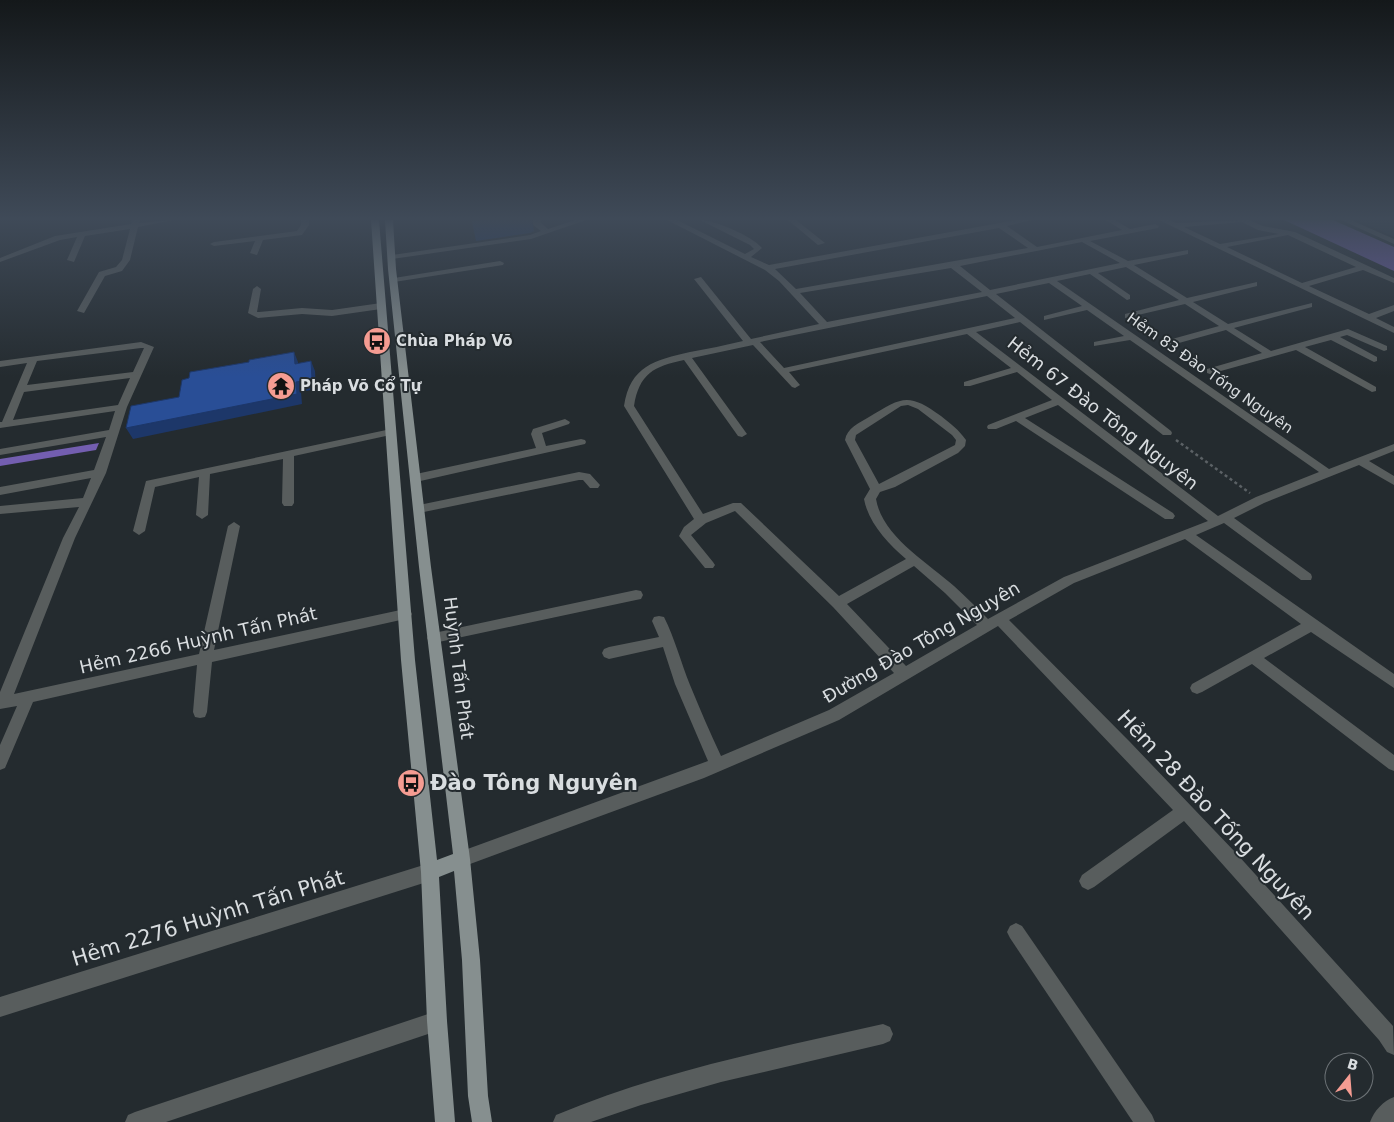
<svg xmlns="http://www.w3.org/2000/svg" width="1394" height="1122" viewBox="0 0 1394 1122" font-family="'DejaVu Sans',sans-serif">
<rect width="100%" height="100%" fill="#242b2f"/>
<!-- built -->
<path fill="#28363d" d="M1357 220H1394V237Z"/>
<!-- water -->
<g fill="#735eb0">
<path d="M1284 220H1333L1394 247V271Z"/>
<path d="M99 443 96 450 0 466V459Z"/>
</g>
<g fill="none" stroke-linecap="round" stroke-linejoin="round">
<!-- path -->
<path stroke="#5b6165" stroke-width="2.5" stroke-dasharray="3 3" stroke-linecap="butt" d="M1176 440 1250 493"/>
<!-- minor -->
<g fill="#585d5d" fill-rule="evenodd">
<path d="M132 220H140L139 223 173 220 138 227 130 260 122 271 105 276 84 313 77 311 99 272 116 267 122 260 130 229 85 236 74 262 67 260 77 237 60 240 0 262V258L55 236 131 224Z"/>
<path d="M301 220H309V225L302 235 263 240 257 255 250 253 255 241 214 246 210 244 214 242 297 231 301 225Z"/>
<path d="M533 220H541L540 222 548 229 575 220H586L531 239 392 259 388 257 392 255 530 235 541 231 533 225Z"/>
<path d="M667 220H677L745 254 754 249 750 245 700 220C715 220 752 236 762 248L751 257 769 265 1016 220H1032L1007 226 1037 247 1122 230 1106 220H1115L1130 229 1155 224 1159 226 1158 228 1090 241 1128 261 1188 250V254L1134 265 1187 298 1257 282V286L1193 302 1228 324 1312 303V307L1234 328 1271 351 1348 329 1387 346V350L1384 351 1347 335 1340 337 1377 357V361L1374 362 1331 340 1305 347 1376 387V391L1372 392 1296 350 1210 374 1207 373V369L1262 353 1226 330 1168 346 1165 345V341L1219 326 1185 304 1125 318V314L1179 300 1126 267 1098 273 1130 295V299L1127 300 1090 274 1057 281 1329 469 1394 444V451L1369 461 1394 476V485L1359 465 1264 503 1234 518 1311 574 1312 577 1311 580H1301L1224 523 1196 535 1394 674V688L1311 632 1264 658 1394 755V771L1389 769 1252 664 1202 692 1197 694 1192 692 1190 688 1192 684 1301 624 1185 539 1074 583 1009 620 1130 742 1236 853 1393 1026 1394 1055 1387 1052 1379 1040 1184 821 1094 887 1088 890 1082 887 1079 881 1082 875 1173 810 998 626 839 720 704 778 462 867 456 865 454 859 456 853 462 851 708 761 675 684 663 647 609 659 604 657 602 653 604 649 609 647 659 637 652 621 654 617 659 616 664 617C675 639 681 663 690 685 700 709 710 733 721 756L829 710 894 673 833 607 735 511 706 523 691 535 713 562 715 565 713 568H705L679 536 684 527 694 519 624 406C630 366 655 360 690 352 708 349 725 345 743 341L694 279 701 277 751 339 819 324 779 281 765 270ZM999 228 1028 248 796 289 775 269ZM1082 242 1120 263 990 290 960 266ZM951 268 982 292 827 322 800 293ZM1049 283 1082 306 1044 316V320L1087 310 1124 336 1094 342V346L1130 340 1319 472 1256 497 1218 516 976 332 1020 322 1163 435H1171L1172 433 1171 431 996 294ZM987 296 1015 318 784 368 760 342ZM967 334 1011 368 964 382V386H970L1017 372 1052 400 988 425 987 427 988 429H996L1016 421 1165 519H1173L1175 516 1173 513 1025 418 1058 405 1208 521 1064 577 988 619C977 608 966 597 954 586 928 563 882 536 876 499L880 492 895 487 958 453 965 446 966 440C959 430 951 424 941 416 908 392 902 397 869 417 859 423 847 428 845 440L870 489 864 499C868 522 888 544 906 559L839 596 741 503H733L703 514 634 406C639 374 654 366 684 360L738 436 742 437 747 434 692 358 753 345 792 387 795 388 800 385 789 372ZM908 405 918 409 952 435 956 440 955 445 879 484 855 440 856 435 901 406ZM914 566 945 593 977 625 906 666 847 604Z"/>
<path d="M788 220H796L825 243 818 245Z"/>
<path d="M1159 220H1169L1176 223 1249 220 1263 226 1295 232 1394 278V283L1363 270 1309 286 1369 314 1394 305V311L1376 318 1394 327V333ZM1242 222 1258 230 1279 234 1220 244 1184 227ZM1288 235 1290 236 1356 267 1302 283 1227 247Z"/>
<path d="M1341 220H1351L1394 239V244Z"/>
<path d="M500 261 504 263 503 265 394 282 390 280 394 278Z"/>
<path d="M257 286 261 289 257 312H259L302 308 332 310 381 303 385 306 381 309 332 316 302 314 258 318 248 313 253 289Z"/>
<path d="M141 342 154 347 127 407 106 473 75 538 14 694 199 654 228 526 234 522 240 526 214 650 405 609 410 610 412 614 410 618 405 619 212 662 207 712 205 717 200 718 195 717 193 712 197 665 33 702 5 768 0 770V745L17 706 0 709V692L63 538 79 507 0 514V506L83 498 91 478 0 495V487L94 470 106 437 0 455V449L109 430 115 411 0 428V422H2L27 363 0 367V361ZM141 348H144L133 372 27 385 37 361ZM130 378 118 405 13 420 24 392Z"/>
<path d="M565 419 570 422 569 424 542 433 546 446 581 439 585 440 586 442 585 444 416 482 410 478 416 474 536 448 531 434 533 429Z"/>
<path d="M391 429 395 430 396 432 395 434 294 456V503L292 506H284L282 503 283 459 210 474 208 515 202 519 196 515 199 477 155 487 145 531 139 535 133 531 146 481Z"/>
<path d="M579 472 590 474 600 485 598 488H590L583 480H579L419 513 413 509 419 505Z"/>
<path d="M636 590 641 591 643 595 641 599 636 600 434 643 429 642 427 638 429 634 434 633Z"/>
<path d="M430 863 436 866 439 872 436 878 430 881 0 1017V997Z"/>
<path d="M1016 923 1022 926 1152 1115 1155 1122H1133L1010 938 1007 932 1010 926Z"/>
<path d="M437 1011 444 1014 447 1021 444 1028 437 1031 166 1122H125L128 1115 135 1112Z"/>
<path d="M883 1024 890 1027 893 1034 890 1041 883 1044 721 1082 641 1105 591 1122H553L556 1115C660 1071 773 1049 883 1024Z"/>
<path d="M1394 1097V1122H1370C1374 1111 1383 1101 1394 1097Z"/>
</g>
<!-- major -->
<path fill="#868f8f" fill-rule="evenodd" d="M371 220H379L415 660 437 860 453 854 419 567 388 269 385 220H393L396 269 431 567 470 859 480 960 488 1096 492 1122H472L468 1096 462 960 454 871 439 877 447 1021 455 1122H435L427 1021 421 872 401 660Z"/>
</g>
<!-- shaded-wall -->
<g fill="#1d3769">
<path d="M482 220H532L534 231 530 233 476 241 472 221Z"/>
<path d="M294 352 298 362 299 374 295 364Z"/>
<path d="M311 361 315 371 316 389 301 392 302 404 133 439 126 428 296 382Z"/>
</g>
<!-- building -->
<path fill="#294e96" stroke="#1d3769" d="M294 352 295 364 311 361 312 379 296 382 297 394 126 428 131 406 179 397 182 380 189 378 190 372 249 362V360Z"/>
<!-- sky -->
<linearGradient id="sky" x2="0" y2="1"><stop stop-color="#14181a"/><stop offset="0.58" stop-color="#3f4a58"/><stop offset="1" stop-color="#3f4a58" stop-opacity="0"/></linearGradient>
<rect width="1394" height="377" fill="url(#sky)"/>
<!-- icons -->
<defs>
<g id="bus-disc" transform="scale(1.4375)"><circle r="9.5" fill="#f59c92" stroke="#242b2f"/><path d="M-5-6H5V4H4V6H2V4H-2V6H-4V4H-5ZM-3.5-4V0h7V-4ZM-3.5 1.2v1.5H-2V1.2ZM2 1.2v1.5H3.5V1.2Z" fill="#111"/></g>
<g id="temple-disc" transform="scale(1.4375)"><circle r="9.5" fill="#f59c92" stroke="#242b2f"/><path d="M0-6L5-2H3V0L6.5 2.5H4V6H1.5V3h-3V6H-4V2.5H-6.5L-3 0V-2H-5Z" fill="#111"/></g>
</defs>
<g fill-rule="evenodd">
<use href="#bus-disc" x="377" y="341"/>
<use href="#temple-disc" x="281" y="386"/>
<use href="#bus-disc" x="411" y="783"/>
</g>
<g text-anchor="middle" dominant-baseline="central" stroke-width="4" stroke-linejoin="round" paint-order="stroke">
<!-- far-poi labels -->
<g font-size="15" font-weight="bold" fill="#d9dde0" stroke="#242b2f" text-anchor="start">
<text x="396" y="341">Chùa Pháp Võ</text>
<text x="300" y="386">Pháp Võ Cổ Tự</text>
</g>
<!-- far-street labels -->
<g font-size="15" fill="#d9dde0" stroke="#242b2f">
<text transform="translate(1210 373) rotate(35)">Hẻm 83 Đào Tống Nguyên</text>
</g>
<!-- street labels -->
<g font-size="18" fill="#d9dde0" stroke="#242b2f">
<text transform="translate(1103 413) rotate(38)">Hẻm 67 Đào Tông Nguyên</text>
<text transform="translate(198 640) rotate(-13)">Hẻm 2266 Huỳnh Tấn Phát</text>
<text transform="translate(921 642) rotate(-30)">Đường Đào Tông Nguyên</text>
<text transform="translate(459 668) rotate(83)">Huỳnh Tấn Phát</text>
</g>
<!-- near-poi labels -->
<g font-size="21" font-weight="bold" fill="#d9dde0" stroke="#242b2f" text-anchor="start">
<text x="430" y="783">Đào Tông Nguyên</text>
</g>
<!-- near-street labels -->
<g font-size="21" fill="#d9dde0" stroke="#242b2f">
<text transform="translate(1216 815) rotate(47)">Hẻm 28 Đào Tống Nguyên</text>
<text transform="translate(208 918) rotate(-17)">Hẻm 2276 Huỳnh Tấn Phát</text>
</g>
</g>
<!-- north arrow -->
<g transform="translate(1349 1077) rotate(17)"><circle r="24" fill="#242b2f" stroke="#6c7276"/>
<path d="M0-4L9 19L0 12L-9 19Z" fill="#f59c92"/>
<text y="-8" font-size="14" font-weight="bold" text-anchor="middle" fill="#d9dde0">B</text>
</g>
</svg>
